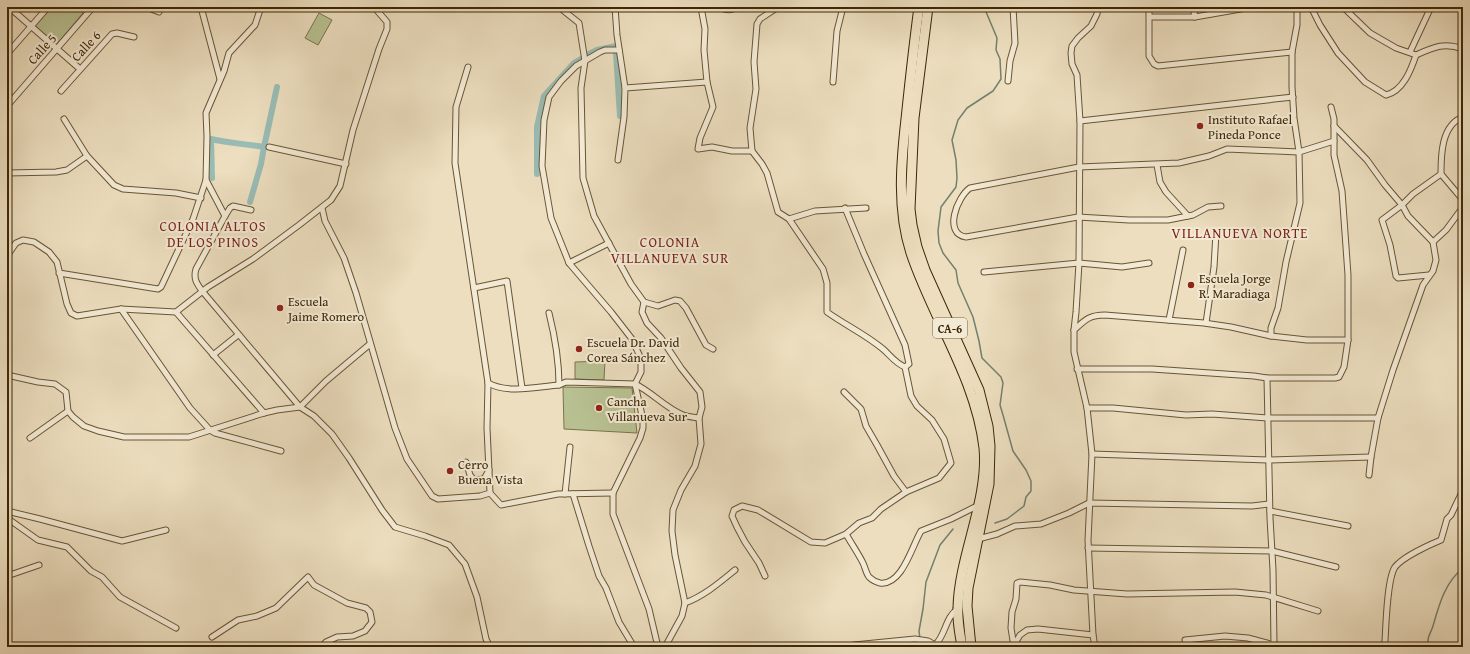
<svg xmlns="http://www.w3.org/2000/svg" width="1470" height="654" viewBox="0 0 1470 654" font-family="'Gentium Book Plus',serif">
<rect width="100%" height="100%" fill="#ecdebf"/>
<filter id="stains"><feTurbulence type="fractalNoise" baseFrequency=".005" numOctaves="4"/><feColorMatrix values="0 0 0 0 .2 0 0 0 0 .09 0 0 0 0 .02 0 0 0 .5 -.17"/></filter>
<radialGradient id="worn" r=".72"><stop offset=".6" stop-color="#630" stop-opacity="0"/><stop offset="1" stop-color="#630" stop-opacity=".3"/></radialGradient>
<!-- green -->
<g fill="#b8c192" stroke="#7a744c">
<path d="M52 7H76L83 13 56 45 35 26Z"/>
<path d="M319 13 332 20 318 45 305 38Z"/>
<path d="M605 361 604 380 575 379V362Z"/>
<path d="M563 387 632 388 637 433 564 429Z"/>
</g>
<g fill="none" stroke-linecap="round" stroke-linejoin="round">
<!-- stream -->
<g stroke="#74806f" stroke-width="1.5">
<path d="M984 7 997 38 996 50 1000 59 1001 79 993 91 967 108 958 120 952 140 956 160 957 178 956 187 941 207 938 231 939 243 943 253 956 270 958 283 973 317 979 341 982 358 1001 377 1003 383 1000 405 1003 415 1013 451 1026 470 1031 481V491L1026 497 1024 506 1007 519 995 523"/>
<path d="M921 647 919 631 923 609 926 582 940 545 953 529"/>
<path d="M1428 647C1427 636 1430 635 1433 626 1439 605 1445 582 1463 568"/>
</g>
<!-- canal -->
<g stroke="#99bcb5" stroke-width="6">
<path d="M616 53 620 116"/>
<path d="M587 55 597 50 616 46V48"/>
<path d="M267 147H264L277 87"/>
<path d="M537 174V127L544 96 574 63 581 59"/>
<path d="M212 178 211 139C228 143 246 144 264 147L261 164 250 202"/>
</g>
<!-- minor casing -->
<g stroke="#695534" stroke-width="7">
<g id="minor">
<path d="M9 7 80 69"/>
<path d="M146 7 159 12"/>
<path d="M201 7 220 79"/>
<path d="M559 7 579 23 585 61 581 88 583 178 594 216 631 284 644 302 658 306 675 300 680 301 686 308 706 345 713 349"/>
<path d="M615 7 617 35 625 88 624 117 618 160"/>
<path d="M701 7 705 29 704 50 707 82 713 107 700 138 698 149 712 147 732 151H752"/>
<path d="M717 7C724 9 730 12 736 7"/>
<path d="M778 7 760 19 757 24 754 62 756 89 750 128 752 151 762 164 767 173 778 212 789 219 815 211 866 208"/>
<path d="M1149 7V56L1154 64 1158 66 1292 52"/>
<path d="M1193 7 1195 17"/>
<path d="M1311 7 1320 25 1338 53 1365 82 1386 95C1403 91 1411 70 1416 55"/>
<path d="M1343 7 1370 33 1396 48 1416 55C1434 47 1444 42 1463 49"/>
<path d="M1150 17H1195L1252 7"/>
<path d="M619 50H605L600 52 576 66 561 81 549 97 544 120 542 166 551 218 569 263 611 312 632 339 641 359V372L635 384 643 420V428L640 438 613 493V514L649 609 658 647"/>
<path d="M1410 52 1431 7"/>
<path d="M7 54 48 7"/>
<path d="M1008 81 1010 61 1015 43 1013 7"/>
<path d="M833 82 837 31 843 7"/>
<path d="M625 88 707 82"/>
<path d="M61 91 112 34 117 33 134 37"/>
<path d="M7 106 93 7"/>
<path d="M1463 117C1441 125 1441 156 1441 174L1463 200"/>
<path d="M64 119 87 156 114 185 123 189 176 193 201 198"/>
<path d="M1080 121 1293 97"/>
<path d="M1334 126 1367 160 1385 185 1402 205 1408 216 1433 242 1436 260 1433 271 1423 285 1393 370 1378 418 1371 457 1369 475"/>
<path d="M269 147 346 164"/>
<path d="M1157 165 1160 182 1166 192 1188 216"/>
<path d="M7 173 56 172 67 170 87 156"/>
<path d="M206 180 225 216 196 269C193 279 197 284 203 292L300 407 314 416 332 434 349 458 382 510 395 527 425 536 449 545 465 564 477 597 486 639 490 647"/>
<path d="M1221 206 1208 207 1193 215 1168 220H1129L1078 217 966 237C943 234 957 197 970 188L1079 167 1179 163 1209 156 1227 149 1299 152 1334 141"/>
<path d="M322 208 325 221 344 258 356 293 395 428 407 459 432 496 438 499 480 496 490 493 487 428 488 383 455 163 456 107 468 67"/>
<path d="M225 216 230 208 233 206 251 210"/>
<path d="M789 219 823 269 827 283V312C845 325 865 334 883 349 890 355 895 363 905 367"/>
<path d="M1433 242 1446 230 1463 207"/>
<path d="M7 256 16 243 23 240 34 242 49 252 57 262 67 304 71 313 77 316 121 309 176 312"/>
<path d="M569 263 609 243"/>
<path d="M984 272 1079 263 1122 267 1149 263"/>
<path d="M59 273 158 289 161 287 193 219 206 180 207 136 206 113 224 71 229 53 255 25 261 7"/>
<path d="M1429 275 1398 278 1396 276 1390 245 1382 220 1402 205 1413 194 1441 174"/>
<path d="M474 288 507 281 522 388"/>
<path d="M644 302 642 312 647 323 661 338 681 368 700 392 702 407 699 418 701 444 695 466 681 490 673 510 672 531 675 555 685 603 682 616 665 647"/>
<path d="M121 309 190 408 210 430 215 433 281 451"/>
<path d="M549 313C555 337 559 360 559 385"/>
<path d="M1169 320 1183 250"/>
<path d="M1206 323 1214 267 1216 233"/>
<path d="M1074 330C1085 320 1089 315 1105 315L1204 323 1231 327 1271 336 1307 340H1348"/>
<path d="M1271 336V328L1278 308 1286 262 1300 203 1299 152 1294 118 1292 87V52L1297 25V7"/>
<path d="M213 355 238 335"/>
<path d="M1077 369H1152L1254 376 1267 378H1335L1339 377 1344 367 1348 340V275L1342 191 1334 155V119L1331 107"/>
<path d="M7 375 38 382 55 384 66 392 68 411 73 417 84 426 98 431 124 437H189L264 413 277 410 300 407 326 381 370 344"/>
<path d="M1267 378 1270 518 1273 570 1274 647"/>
<path d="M488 383C508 394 537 387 559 385L566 382 635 384C652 392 665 408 683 415 688 417 694 417 699 418"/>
<path d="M844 392 861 409 866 426 877 445 894 476 906 492"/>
<path d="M1087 408H1113L1186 415 1212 414 1268 418H1378"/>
<path d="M264 413 176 312 208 287 253 259 299 225 331 200 340 186 353 130 379 49 387 29V22L374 7"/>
<path d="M30 438 68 411"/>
<path d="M1092 454 1268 460 1371 457"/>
<path d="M466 462 470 475 474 480 484 479 489 470"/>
<path d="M490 493 501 505 558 494 613 493"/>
<path d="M565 494 570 447"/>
<path d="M573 494 589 546 599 576 606 588 619 622 634 647"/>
<path d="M7 511 40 519 122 541 166 530"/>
<path d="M1270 511 1348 526"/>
<path d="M7 518 38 540 67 547 91 571 102 577 120 597 176 628"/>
<path d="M846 534C851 543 858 553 863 563 865 567 866 573 869 577 872 580 876 582 880 583 902 586 912 546 921 531L951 519 979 505"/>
<path d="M978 539 997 534 1015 526 1041 524 1069 513 1089 503 1252 506 1269 504"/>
<path d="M1088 548 1272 551 1336 567"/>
<path d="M7 576 39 565"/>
<path d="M765 576 759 563 745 542 737 527 732 516 734 510 742 506 758 510 811 542 825 543 846 534 859 523 872 518 881 509 906 492 939 478 951 463 944 439 932 420 917 406 911 396 905 367 909 364 905 345 864 254 845 208"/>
<path d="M685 603C704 596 719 583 735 570"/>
<path d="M212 637 238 620 257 616 276 608 308 577 314 585 347 603 366 608 370 612 372 622 365 631 353 636 337 637 326 642 321 647"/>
<path d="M1185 640 1225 636 1248 638 1274 645"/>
<path d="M854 645 915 639 928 641 935 645C946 635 945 617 958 609"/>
<path d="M1014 645 1020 635 1027 630 1038 629 1093 635"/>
<path d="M1014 647 1011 628 1012 612 1016 599 1017 583 1020 582 1050 585 1074 590 1127 594 1235 592 1266 595 1318 611"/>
<path d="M1095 647 1093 635 1088 540 1092 454 1087 408 1074 352V330L1076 312 1079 263 1080 121 1077 75 1072 64 1071 53 1072 46 1078 38 1091 26 1097 14 1098 7"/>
<path d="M1383 647 1385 641C1386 625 1387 579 1395 567 1403 557 1429 545 1441 540L1447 519 1451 515 1463 490"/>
</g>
</g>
<!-- trunk casing -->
<g stroke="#3d2705" stroke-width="11">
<g id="trunk">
<path d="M919 7C914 44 910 81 906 119 901 163 897 210 911 253 933 319 976 378 984 448 989 500 959 556 958 608 957 621 960 634 962 647"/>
<path d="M928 7 914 118 910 209 912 225 917 247 925 270 979 390 988 426 990 446 989 484 968 588 967 606 971 647"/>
</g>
</g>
<!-- minor -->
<use href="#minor" stroke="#f3ead5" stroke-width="5"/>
<!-- trunk -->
<use href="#trunk" stroke="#ecdebf" stroke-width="9"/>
</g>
<!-- markers -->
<g fill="#8f2418" stroke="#f3ead5" stroke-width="1.5">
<circle cx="1200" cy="126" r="4"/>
<circle cx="1191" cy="285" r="4"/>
<circle cx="280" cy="308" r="4"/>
<circle cx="579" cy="349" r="4"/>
<circle cx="599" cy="408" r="4"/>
<circle cx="450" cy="471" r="4"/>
</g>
<g text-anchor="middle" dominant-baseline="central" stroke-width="4" stroke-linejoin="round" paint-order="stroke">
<!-- shield labels -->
<rect fill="#f3ead5" stroke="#746243" stroke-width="1" x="933" y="318" width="34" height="20" rx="3"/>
<g font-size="12" font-weight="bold" fill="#3d2705">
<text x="950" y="328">CA-6</text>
</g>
<!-- street labels -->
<g font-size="13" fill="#3d2705" stroke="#f3ead5">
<text transform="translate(86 46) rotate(-47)">Calle 6</text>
<text transform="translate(42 49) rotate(-48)">Calle 5</text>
</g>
<!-- poi labels -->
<g font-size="13" fill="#3d2705" stroke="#f3ead5" text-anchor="start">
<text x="1208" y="119">Instituto Rafael<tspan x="1208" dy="15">Pineda Ponce</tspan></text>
<text x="1199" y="278">Escuela Jorge<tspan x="1199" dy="15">R. Maradiaga</tspan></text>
<text x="288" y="301">Escuela<tspan x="288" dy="15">Jaime Romero</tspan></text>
<text x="587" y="342">Escuela Dr. David<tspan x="587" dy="15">Corea Sánchez</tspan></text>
<text x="607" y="401">Cancha<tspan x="607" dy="15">Villanueva Sur</tspan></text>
<text x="458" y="464">Cerro<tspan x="458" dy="15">Buena Vista</tspan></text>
</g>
<!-- neighbourhood labels -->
<g font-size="14" letter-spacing="1" fill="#7a1f14" stroke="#f3ead5">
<text x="213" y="226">COLONIA ALTOS<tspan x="213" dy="16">DE LOS PINOS</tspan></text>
<text x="1240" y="233">VILLANUEVA NORTE</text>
<text x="670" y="242">COLONIA<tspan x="670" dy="16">VILLANUEVA SUR</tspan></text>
</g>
</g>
<!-- margin -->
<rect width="1470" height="654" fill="none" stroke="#ecdebf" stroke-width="24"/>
<rect x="8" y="8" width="1454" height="638" fill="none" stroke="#3d2705" stroke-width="2"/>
<rect x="12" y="12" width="1446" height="630" fill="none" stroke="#3d2705"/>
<rect width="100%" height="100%" filter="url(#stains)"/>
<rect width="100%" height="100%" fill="url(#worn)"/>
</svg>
